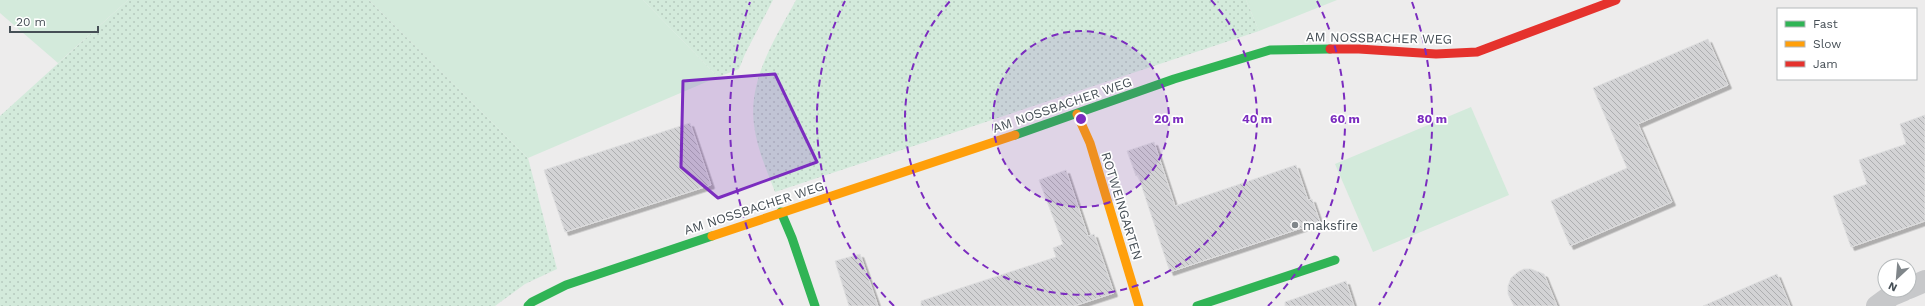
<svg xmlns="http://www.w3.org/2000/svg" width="1925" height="306" viewBox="0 0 1925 306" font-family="'Work Sans',sans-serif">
<defs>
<pattern id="garden-dots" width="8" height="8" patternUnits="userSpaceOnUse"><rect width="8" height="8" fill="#d3eadb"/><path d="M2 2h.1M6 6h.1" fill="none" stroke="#b6cabe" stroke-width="1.8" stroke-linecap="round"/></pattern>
<pattern id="building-back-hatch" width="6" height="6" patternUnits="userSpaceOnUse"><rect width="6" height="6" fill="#d3d3d5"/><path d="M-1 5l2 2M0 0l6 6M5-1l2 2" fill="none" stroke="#adaeb0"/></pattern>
<filter id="shadow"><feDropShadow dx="3.5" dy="3.5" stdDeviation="0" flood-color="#0004"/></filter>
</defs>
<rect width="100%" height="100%" fill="#edecec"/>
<!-- grass -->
<g fill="#d3eadb">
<path d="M0 0H128L58 63 0 13Z"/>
<path d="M369 0H643L718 77 528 158Z"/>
<path d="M1246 0H1337L1259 31Z"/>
<path d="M1471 107 1509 195 1373 252 1335 164Z"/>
</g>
<!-- garden -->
<g fill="url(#garden-dots)">
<path d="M128 0H369L528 158 557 269 525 284 495 306H0V116Z"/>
<path d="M643 0H773L745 54 739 69 718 77Z"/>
<path d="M796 0H1246L1259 31 775 192C767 171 757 149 754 125 748 79 775 39 796 0Z"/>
</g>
<!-- building -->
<g fill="url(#building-back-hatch)" stroke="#dededf" filter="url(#shadow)">
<path d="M1708 39 1728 85 1638 124 1672 202 1570 246 1551 201 1627 168 1593 88Z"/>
<path d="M1925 115V221L1851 247 1833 196 1867 184 1859 160 1906 144 1900 124Z"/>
<path d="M690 123 711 185 565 232 544 170Z"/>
<path d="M1154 142 1175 206 1296 165 1308 200 1312 199 1320 222 1170 272 1138 175 1136 176 1127 151Z"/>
<path d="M1066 170 1088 236 1094 234 1114 293 1074 306H921V301L1056 257 1053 248 1063 244 1039 180Z"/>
<path d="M860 254 878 306H849L835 261Z"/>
<path d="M1524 269H1531L1544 274 1557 306H1514L1508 294V286L1511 278 1518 272Z"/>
<path d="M1777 274 1790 306H1703Z"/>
<path d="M1346 281 1354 306H1285V302Z"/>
</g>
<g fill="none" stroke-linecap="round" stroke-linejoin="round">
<!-- street -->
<g stroke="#c7c8ca" stroke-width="22">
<path d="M1909 288 1925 281"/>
<path d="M1877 306 1892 295 1904 290"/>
</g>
<!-- fast -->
<g stroke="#30b455" stroke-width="9">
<path d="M1015 135 1174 79 1270 50 1330 49"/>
<path d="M781 212 792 238 815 306"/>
<path d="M528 306 532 302 566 285 712 236"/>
<path d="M1197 306 1335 260"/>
</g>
<!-- slow -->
<g stroke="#ff9f0a" stroke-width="9">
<path d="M1077 114 1090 143 1139 306"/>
<path d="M712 236 1015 135"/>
</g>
<!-- jam -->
<path stroke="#e5322d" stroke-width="9" d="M1330 49H1359L1436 54 1477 52 1616 0"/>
</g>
<!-- marked area -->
<path fill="#7b2cbf" fill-opacity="0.2" stroke="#7b2cbf" stroke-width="3" stroke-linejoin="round" d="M775 74 817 162 718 198 681 167 683 81Z"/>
<!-- distance rings -->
<circle cx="1081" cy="119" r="88" fill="#7b2cbf" fill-opacity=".12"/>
<g fill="none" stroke="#7b2cbf" stroke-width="2" stroke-dasharray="7 5">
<circle cx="1081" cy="119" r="88"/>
<path d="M1211 0A176 176 0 1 1 951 0"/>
<path d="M894 306A264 264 0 0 1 845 1M1317 1A264 264 0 0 1 1268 306"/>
<path d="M783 305A351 351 0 0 1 750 2M1412 2A351 351 0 0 1 1379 305"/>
</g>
<!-- markers -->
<circle fill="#80868a" stroke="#fff" stroke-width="1.5" cx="1295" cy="225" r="4"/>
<g text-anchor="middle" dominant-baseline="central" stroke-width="3.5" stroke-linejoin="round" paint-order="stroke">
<!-- street labels -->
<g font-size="13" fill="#464f56" stroke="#fff">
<text transform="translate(1379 38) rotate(1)">AM NOSSBACHER WEG</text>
<text transform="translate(1062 105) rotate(-19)">AM NOSSBACHER WEG</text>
<text transform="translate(1122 206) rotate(73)">ROTWEINGARTEN</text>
<text transform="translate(754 208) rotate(-18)">AM NOSSBACHER WEG</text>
</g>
<!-- poi labels -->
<g font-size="13" fill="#464f56" stroke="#fff" text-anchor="start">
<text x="1303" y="225">maksfire</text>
</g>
</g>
<circle cx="1081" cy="119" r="6" fill="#7b2cbf" stroke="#fff" stroke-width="2"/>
<g font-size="12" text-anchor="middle" font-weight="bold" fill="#7b2cbf" stroke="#fff" stroke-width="3.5" stroke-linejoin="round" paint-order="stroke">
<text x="1169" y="123">20 m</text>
<text x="1257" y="123">40 m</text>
<text x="1345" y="123">60 m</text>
<text x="1432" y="123">80 m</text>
</g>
<!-- legend -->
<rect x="1777" y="8" width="140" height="72" fill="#ffffff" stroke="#b5b9bb"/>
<rect x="1785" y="21" width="20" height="6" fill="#30b455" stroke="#b5b9bb"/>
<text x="1813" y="28" font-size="12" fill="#464f56">Fast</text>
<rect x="1785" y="41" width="20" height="6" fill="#ff9f0a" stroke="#b5b9bb"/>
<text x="1813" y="48" font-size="12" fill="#464f56">Slow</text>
<rect x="1785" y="61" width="20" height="6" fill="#e5322d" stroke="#b5b9bb"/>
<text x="1813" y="68" font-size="12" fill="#464f56">Jam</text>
<!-- north arrow -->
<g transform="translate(1897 278) rotate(206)"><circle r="19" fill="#ffffff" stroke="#b5b9bb"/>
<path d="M0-3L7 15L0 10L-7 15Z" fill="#80868a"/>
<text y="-6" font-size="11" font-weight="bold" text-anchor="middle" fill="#464f56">N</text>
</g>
<!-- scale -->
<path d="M10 26v6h88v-6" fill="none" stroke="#464f56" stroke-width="2"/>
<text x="16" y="26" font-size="12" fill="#464f56" stroke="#ffffff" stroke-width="3" paint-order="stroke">20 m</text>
</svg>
